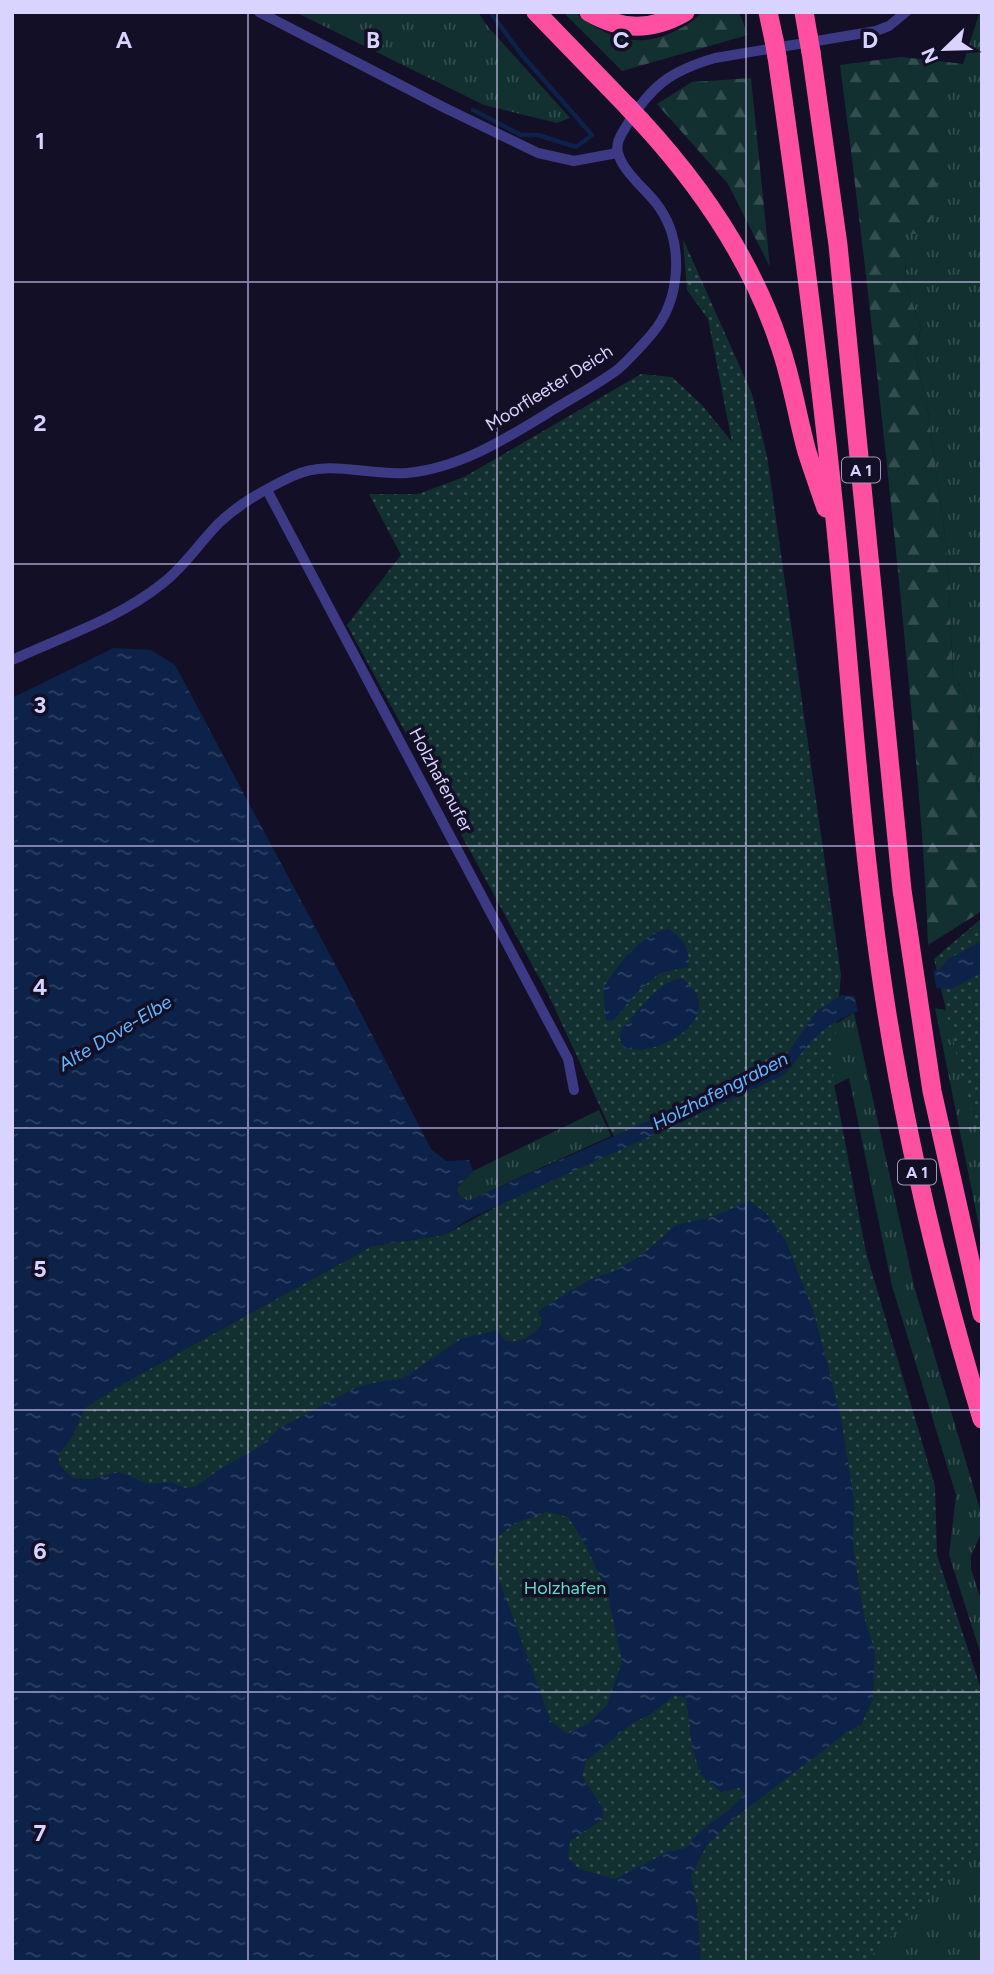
<svg xmlns="http://www.w3.org/2000/svg" width="994" height="1974" viewBox="0 0 994 1974" font-family="Figtree,sans-serif">
<defs>
<pattern id="grass-tufts" width="24" height="20" patternUnits="userSpaceOnUse" patternTransform="scale(1.75)"><rect width="24" height="20" fill="#12302f"/><path d="M3 7l-1-3M5 7V3M7 7l1-3M15 17l-1-3M17 17v-4M19 17l1-3" fill="none" stroke="#344d4e"/></pattern>
<pattern id="forest-firs" width="22" height="20" patternUnits="userSpaceOnUse" patternTransform="scale(1.75)"><rect width="22" height="20" fill="#12302f"/><path d="M5 1l3.5 6h-7zM16 11l3.5 6h-7z" fill="#344d4e"/></pattern>
<pattern id="park-dots" width="8" height="8" patternUnits="userSpaceOnUse" patternTransform="scale(1.75)"><rect width="8" height="8" fill="#12302f"/><path d="M2 2h.1M6 6h.1" fill="none" stroke="#344d4e" stroke-width="1.8" stroke-linecap="round"/></pattern>
<pattern id="water-ripples" width="26" height="14" patternUnits="userSpaceOnUse" patternTransform="scale(1.75)"><rect width="26" height="14" fill="#0c2248"/><path d="M2 4q2-2 4 0t4 0M15 11q2-2 4 0t4 0" fill="none" stroke="#2f4163"/></pattern>
</defs>
<rect width="100%" height="100%" fill="#130f26"/>
<!-- grass -->
<g fill="url(#grass-tufts)">
<path d="M295 12H478L489 28 570 118 557 123 484 105Z"/>
<path d="M979 14 982 15V799L969 764 980 720 953 674 947 552 929 417 916 354 921 327 906 286 905 253 896 234 900 57 963 64Z"/>
<path d="M935 1008 976 1017H982V1241Z"/>
<path d="M854 1013 914 1286 982 1516V1531L971 1556V1569L982 1603V1658L949 1555 956 1495 892 1286 849 1078 774 1116 823 1031Z"/>
<path d="M599 1110 611 1136 468 1201 459 1196 456 1189 473 1171Z"/>
<path d="M982 1813V1960L977 1962H836Z"/>
</g>
<!-- forest -->
<g fill="url(#forest-firs)">
<path d="M563 12H575C605 38 638 50 675 31 686 26 694 21 702 12H739L748 35 622 71Z"/>
<path d="M900 57 963 64C958 71 949 80 946 88 941 106 956 122 941 138L943 174 931 194 929 205 932 217 928 227 921 234H897L905 253 906 286 921 327 916 354 929 417 947 552 953 674 980 720 969 764 982 799V911L928 945C924 826 911 709 900 591 882 415 863 240 840 65Z"/>
<path d="M751 78 770 267 728 184 657 104 692 82Z"/>
</g>
<!-- park -->
<g fill="url(#park-dots)">
<path d="M683 239 752 394 767 456 841 975 832 1073 866 1252 935 1486 937 1555 982 1692V1846L865 1962H12V1450L124 1383 372 1246 444 1235 551 1177 620 1150 549 996 347 625 401 555 369 494H418L464 477 641 374 672 377 702 405 732 442 708 319 687 290Z"/>
<path d="M982 918V1142L967 1099 934 959Z"/>
</g>
<!-- water -->
<g fill="url(#water-ripples)" fill-rule="evenodd">
<path d="M114 648 151 650 175 665 351 994 431 1149 446 1161 469 1160 473 1171 456 1189 459 1196 468 1201 769 1067 787 1054 817 1011 842 995 853 996 936 970 943 966 948 959 982 941V973L951 989 939 988C895 1000 839 1008 808 1045 799 1055 794 1066 784 1075L473 1217 444 1235 372 1246 124 1383 84 1409 73 1436 59 1454V1465L73 1478 93 1479 119 1472 149 1484 171 1482 184 1488 196 1486 223 1467 258 1448 280 1428 357 1387 382 1381 402 1379 461 1339 497 1330 505 1341C522 1343 531 1337 542 1324L538 1311 589 1280 614 1271 641 1256 676 1225 715 1216 749 1201 766 1213 786 1241 814 1313 841 1417 854 1500 853 1546 864 1617 875 1651 873 1699 861 1725 847 1732 732 1820 707 1845 691 1876 697 1907 701 1962H12V698ZM547 1512 568 1517 586 1546 607 1592 622 1661 607 1705 588 1724 567 1734 551 1721 494 1566 498 1537 515 1523ZM675 1695 686 1698 692 1745 700 1774 721 1792 739 1788 745 1794 729 1810 704 1828 685 1848 668 1852 615 1879 579 1869 568 1858 570 1841 603 1819 602 1807 582 1776 586 1761 631 1724 651 1714Z"/>
<path d="M668 929C683 937 690 950 689 967L660 973 638 991 614 1020H606L603 988C619 964 638 936 668 929Z"/>
<path d="M681 978C732 1012 663 1059 624 1048L620 1039 621 1031C638 1012 655 984 681 978Z"/>
</g>
<!-- pier -->
<path fill="#130f26" d="M933 969 937 992 859 1015 854 995Z"/>
<g fill="none" stroke-linecap="round" stroke-linejoin="round">
<!-- stream -->
<path stroke="#0c2248" stroke-width="4.5" d="M473 110 521 135H538L576 147 592 135 522 55 490 12"/>
<!-- street -->
<g stroke="#3d3a85" stroke-width="10">
<path d="M259 12 443 107 538 153 574 161 617 153"/>
<path d="M267 490 568 1059 574 1090"/>
<path d="M12 660C62 637 120 618 163 583 185 566 200 542 219 523 240 503 267 488 293 476 330 459 368 476 407 473 462 468 510 436 556 408 576 396 598 384 617 370 629 360 641 346 651 335 682 299 685 240 656 203 644 188 625 173 619 156 614 144 621 135 627 125 651 86 670 71 715 58L876 31 889 26 906 12"/>
</g>
<!-- highway -->
<g stroke="#ff4fa3" stroke-width="19">
<path d="M536 12 628 107"/>
<path d="M589 12C622 31 652 31 685 12"/>
<path d="M768 12 774 40"/>
<path d="M804 12 808 35"/>
<path d="M811 52 838 245 902 890 932 1091 982 1314"/>
<path d="M777 57C800 217 821 377 837 539 852 697 862 857 887 1014 909 1151 942 1287 982 1419"/>
<path d="M641 121C701 186 751 259 779 343 792 379 797 416 807 452 813 471 820 490 826 508"/>
</g>
<!-- highway-bridge -->
<g stroke="#ff4fa3" stroke-width="19">
<path d="M808 35 811 52"/>
<path d="M774 40 777 57"/>
<path d="M628 107 641 121"/>
</g>
</g>
<!-- grid -->
<path fill="none" stroke="#d9d4ff" stroke-width="2" stroke-opacity="0.55" d="M248 12V1962M497 12V1962M746 12V1962M12 282H982M12 564H982M12 846H982M12 1128H982M12 1410H982M12 1692H982"/>
<g text-anchor="middle" dominant-baseline="central" stroke-width="7" stroke-linejoin="round" paint-order="stroke">
<!-- shield labels -->
<g fill="#130f26" stroke="#9e99be" stroke-width="2">
<rect x="842" y="457.5" width="38" height="25" rx="5"/>
<rect x="898" y="1159.5" width="38" height="25" rx="5"/>
</g>
<g font-size="16" font-weight="bold" fill="#d9d4ff">
<text x="861" y="470">A 1</text>
<text x="917" y="1172">A 1</text>
</g>
<!-- street labels -->
<g font-size="18" fill="#d9d4ff" stroke="#130f26">
<text transform="translate(549 388) rotate(-32)">Moorfleeter Deich</text>
<text transform="translate(441 780) rotate(62)">Holzhafenufer</text>
</g>
<!-- park labels -->
<g font-size="18" fill="#5fe0c0" stroke="#130f26">
<text x="565" y="1588">Holzhafen</text>
</g>
<!-- water labels -->
<g font-size="19" font-style="italic" fill="#62b6ff" stroke="#130f26">
<text transform="translate(115 1033) rotate(-31)">Alte Dove-Elbe</text>
<text transform="translate(720 1091) rotate(-27)">Holzhafengraben</text>
</g>
</g>
<g font-size="23" text-anchor="middle" font-weight="bold" fill="#d9d4ff" stroke="#130f26" stroke-width="7" stroke-linejoin="round" paint-order="stroke">
<text x="124" y="48">A</text>
<text x="373" y="48">B</text>
<text x="621" y="48">C</text>
<text x="870" y="48">D</text>
<text x="40" y="149">1</text>
<text x="40" y="431">2</text>
<text x="40" y="713">3</text>
<text x="40" y="995">4</text>
<text x="40" y="1277">5</text>
<text x="40" y="1559">6</text>
<text x="40" y="1841">7</text>
</g>
<!-- border -->
<rect width="994" height="1974" fill="none" stroke="#d9d4ff" stroke-width="28"/>
<!-- north arrow -->
<g transform="translate(945 49) rotate(247)" stroke="#130f26" stroke-width="5" paint-order="stroke">
<path d="M0-5L12 26L0 18L-12 26Z" fill="#d9d4ff"/>
<text y="-10" font-size="19" font-weight="bold" text-anchor="middle" fill="#d9d4ff">N</text>
</g>
</svg>
